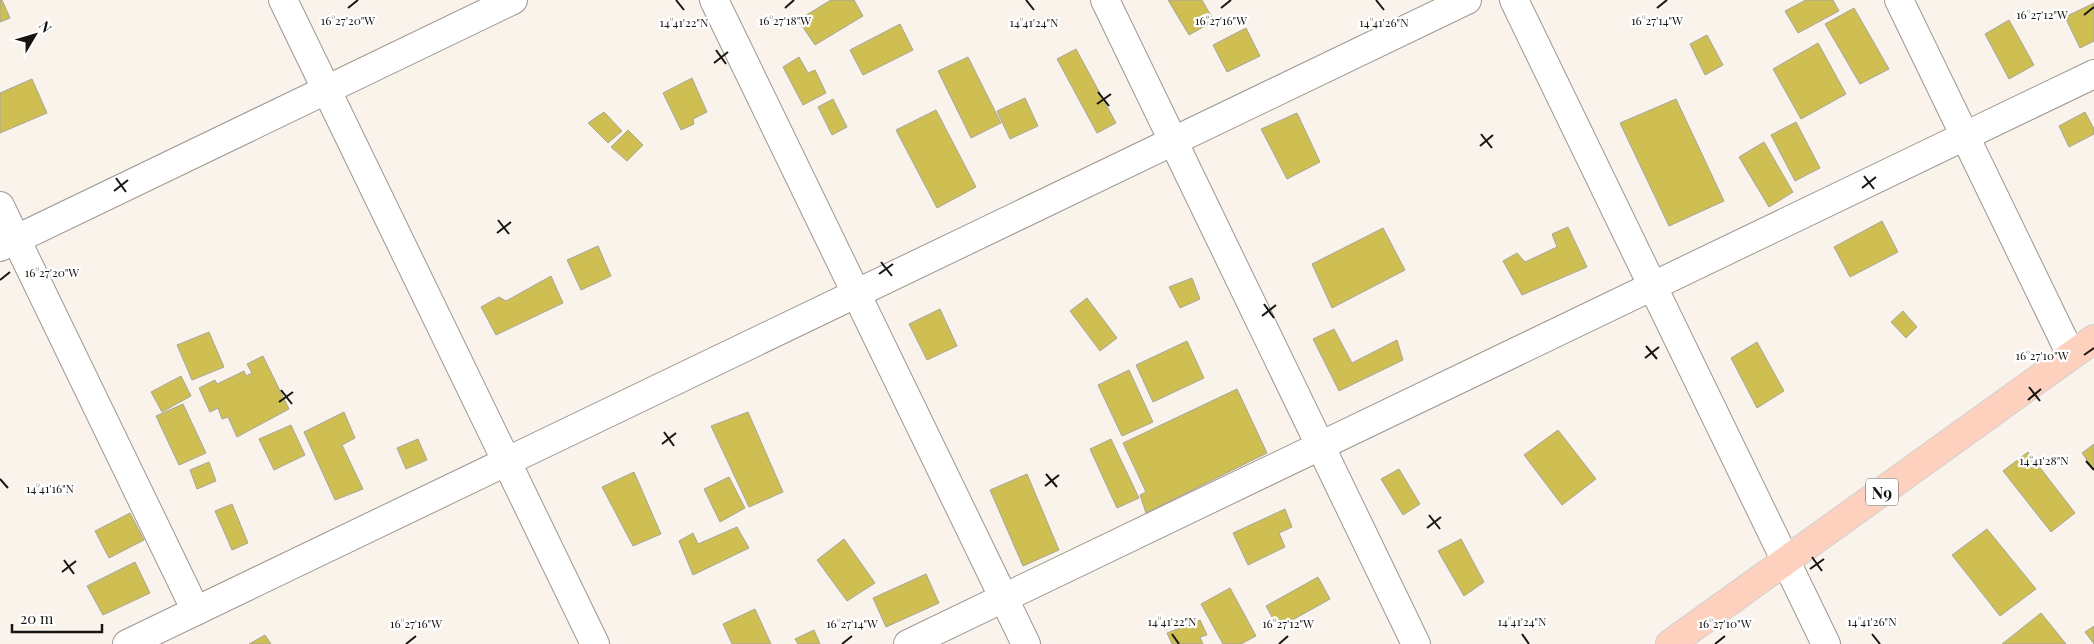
<svg xmlns="http://www.w3.org/2000/svg" width="2094" height="644" viewBox="0 0 2094 644" font-family="'Playfair Display',serif">
<rect width="100%" height="100%" fill="#f9f3ec"/>
<!-- building -->
<g fill="#cfbe52" stroke="#a7a69e">
<path d="M0 0H2L10 18 0 22Z"/>
<path d="M831 0H854L863 16 815 45 798 20Z"/>
<path d="M1168 0H1202L1214 21 1189 35Z"/>
<path d="M1806 0H1833L1839 11 1798 33 1785 11Z"/>
<path d="M2094 3V41L2080 48 2065 17Z"/>
<path d="M1854 8 1889 69 1860 84 1825 24Z"/>
<path d="M2009 20 2034 65 2009 79 1985 34Z"/>
<path d="M900 24 913 50 863 75 850 50Z"/>
<path d="M1246 28 1260 56 1227 72 1213 45Z"/>
<path d="M1707 35 1723 65 1705 75 1690 44Z"/>
<path d="M1818 43 1846 94 1801 119 1773 69Z"/>
<path d="M1076 49 1116 123 1097 133 1057 59Z"/>
<path d="M799 57 808 73 815 70 826 93 803 105 783 67Z"/>
<path d="M968 57 1001 123 971 138 938 71Z"/>
<path d="M692 78 707 112 693 119 694 124 681 130 663 93Z"/>
<path d="M32 79 47 113 0 133V93Z"/>
<path d="M1025 98 1038 126 1010 139 997 111Z"/>
<path d="M833 99 847 127 832 135 818 107Z"/>
<path d="M1676 99 1724 201 1669 226 1620 123Z"/>
<path d="M936 110 976 187 937 208 896 130Z"/>
<path d="M604 112 622 131 608 143 588 123Z"/>
<path d="M2085 112 2094 129V134L2069 147 2059 126Z"/>
<path d="M1297 113 1320 162 1287 179 1261 129Z"/>
<path d="M1796 122 1820 168 1795 181 1771 135Z"/>
<path d="M628 130 643 145 627 161 611 147Z"/>
<path d="M1764 142 1793 192 1769 207 1739 157Z"/>
<path d="M1882 221 1898 252 1850 277 1834 247Z"/>
<path d="M1568 227 1587 267 1522 295 1503 261 1517 253 1525 262 1557 247 1552 234Z"/>
<path d="M1383 228 1405 270 1332 308 1312 264Z"/>
<path d="M598 246 611 276 581 290 567 260Z"/>
<path d="M551 276 563 303 496 335 481 307 499 297 506 301Z"/>
<path d="M1192 278 1200 299 1180 308 1169 287Z"/>
<path d="M1087 298 1117 338 1100 351 1070 311Z"/>
<path d="M940 309 957 346 927 360 909 324Z"/>
<path d="M1903 311 1917 327 1906 338 1891 322Z"/>
<path d="M1334 329 1352 363 1397 340 1403 360 1339 391 1313 339Z"/>
<path d="M209 332 224 367 192 380 177 345Z"/>
<path d="M1187 341 1204 378 1153 402 1136 365Z"/>
<path d="M1757 342 1784 391 1757 408 1731 358Z"/>
<path d="M263 356 289 409 237 437 228 417 222 419 218 408 210 412 199 388 215 380 217 384 244 371 246 376 252 373 247 364Z"/>
<path d="M1129 370 1153 422 1122 436 1098 385Z"/>
<path d="M181 376 191 396 162 412 151 392Z"/>
<path d="M1237 389 1267 453 1146 513 1140 495 1146 492 1123 443Z"/>
<path d="M183 404 206 453 179 465 156 416Z"/>
<path d="M344 412 355 438 342 445 363 489 335 500 304 432Z"/>
<path d="M748 412 783 492 749 507 711 426Z"/>
<path d="M291 425 305 455 274 470 259 439Z"/>
<path d="M1558 430 1596 479 1562 505 1524 455Z"/>
<path d="M418 439 427 460 406 469 397 448Z"/>
<path d="M1111 439 1139 498 1117 508 1090 449Z"/>
<path d="M2094 444V470L2082 453Z"/>
<path d="M2028 452 2075 513 2051 532 2003 471Z"/>
<path d="M209 462 216 481 197 489 190 470Z"/>
<path d="M1399 469 1420 504 1403 515 1381 479Z"/>
<path d="M634 472 661 534 633 546 602 487Z"/>
<path d="M1027 474 1059 550 1023 566 990 490Z"/>
<path d="M729 477 745 508 720 522 704 489Z"/>
<path d="M232 504 248 543 232 550 215 511Z"/>
<path d="M1285 509 1292 527 1279 533 1285 547 1248 565 1233 533Z"/>
<path d="M130 513 144 540 109 558 95 531Z"/>
<path d="M737 527 749 548 693 575 679 541 693 533 698 544Z"/>
<path d="M1987 529 2036 589 2000 616 1952 555Z"/>
<path d="M844 539 875 583 847 601 817 560Z"/>
<path d="M1461 539 1484 582 1464 596 1438 551Z"/>
<path d="M135 562 150 593 103 615 87 586Z"/>
<path d="M926 574 939 603 886 627 873 598Z"/>
<path d="M1318 577 1330 599 1278 628 1266 606Z"/>
<path d="M1230 588 1256 636 1241 644H1223L1201 604Z"/>
<path d="M755 609 771 644H732L723 624Z"/>
<path d="M2041 613 2066 644H2002Z"/>
<path d="M1200 620 1207 635 1200 637 1203 644H1172L1167 633Z"/>
<path d="M2094 626V644L2085 632Z"/>
<path d="M814 630 820 644H798L795 639Z"/>
<path d="M265 635 271 644H249Z"/>
</g>
<g fill="none" stroke-linecap="round" stroke-linejoin="round">
<!-- minor casing -->
<g stroke="#9d9791" stroke-width="30">
<g id="minor">
<path d="M283 0 595 644"/>
<path d="M714 0 1026 644"/>
<path d="M1105 0 1416 644"/>
<path d="M1514 0 1826 644"/>
<path d="M1899 0 2071 355"/>
<path d="M0 206 196 611"/>
<path d="M0 247 513 0"/>
<path d="M127 644 1467 0"/>
<path d="M908 644 2094 74"/>
</g>
</g>
<!-- primary casing -->
<g stroke="#d1d0d0" stroke-width="30">
<path id="primary" d="M1670 644 2094 339"/>
</g>
<!-- minor -->
<use href="#minor" stroke="#fff" stroke-width="28"/>
<!-- primary -->
<use href="#primary" stroke="#fdd1be" stroke-width="28"/>
</g>
<!-- ticks -->
<path fill="none" stroke="#171512" stroke-width="2" d="M676 0 684 10M1026 0 1034 10M1376 0 1384 10M348 8 358 0M785 8 794 0M1221 8 1231 0M1657 8 1667 0M2084 15 2094 7M716 50 726 64M714 63 728 52M1098 92 1109 106M1097 104 1111 94M1481 134 1492 148M1480 146 1493 135M1864 176 1874 189M116 178 126 192M1862 188 1876 177M114 191 128 180M498 220 509 234M497 233 511 222M881 262 892 276M879 274 893 264M0 280 10 272M1264 304 1274 318M1262 316 1276 305M1646 346 1657 359M2084 355 2094 348M1645 358 1659 347M2029 387 2040 401M281 390 292 404M2028 400 2041 389M279 402 293 392M664 432 674 446M662 444 676 433M2086 461 2094 470M1046 474 1057 487M0 479 8 488M1045 486 1059 475M1429 515 1440 529M1427 528 1441 517M1812 557 1822 571M64 560 74 574M1810 569 1824 559M62 572 76 561M1172 634 1179 644M1522 634 1529 644M1872 634 1880 644M406 644 416 636M842 644 852 636M1279 644 1288 636M1715 644 1725 636"/>
<g text-anchor="middle" dominant-baseline="central" stroke-width="4.5" stroke-linejoin="round" paint-order="stroke">
<!-- shield labels -->
<rect fill="#fff" stroke="#5d5b59" stroke-width="1" x="1866" y="478.5" width="32" height="27" rx="4"/>
<g font-size="16" font-weight="bold" fill="#171512">
<text x="1882" y="492">N9</text>
</g>
</g>
<g font-size="12" text-anchor="middle" fill="#171512" stroke="#fff" stroke-width="4.5" stroke-linejoin="round" paint-order="stroke">
<text x="2042" y="19">16°27'12"W</text>
<text x="348" y="25">16°27'20"W</text>
<text x="785" y="25">16°27'18"W</text>
<text x="1221" y="25">16°27'16"W</text>
<text x="1657" y="25">16°27'14"W</text>
<text x="684" y="27">14°41'22"N</text>
<text x="1384" y="27">14°41'26"N</text>
<text x="1034" y="27">14°41'24"N</text>
<text x="52" y="277">16°27'20"W</text>
<text x="2042" y="360">16°27'10"W</text>
<text x="2044" y="465">14°41'28"N</text>
<text x="50" y="493">14°41'16"N</text>
<text x="1172" y="626">14°41'22"N</text>
<text x="1522" y="626">14°41'24"N</text>
<text x="1872" y="626">14°41'26"N</text>
<text x="416" y="628">16°27'16"W</text>
<text x="852" y="628">16°27'14"W</text>
<text x="1288" y="628">16°27'12"W</text>
<text x="1725" y="628">16°27'10"W</text>
</g>
<!-- north arrow -->
<g transform="translate(35 35) rotate(52)" stroke="#ffffff" stroke-width="4" paint-order="stroke">
<path d="M0-4L9 19L0 12L-9 19Z" fill="#171512"/>
<text y="-8" font-size="14" font-weight="bold" text-anchor="middle" fill="#171512">N</text>
</g>
<!-- scale -->
<path d="M12 624v8h90v-8" fill="none" stroke="#171512" stroke-width="2.5"/>
<text x="20" y="624" font-size="15" fill="#171512" stroke="#ffffff" stroke-width="4" paint-order="stroke">20 m</text>
</svg>
